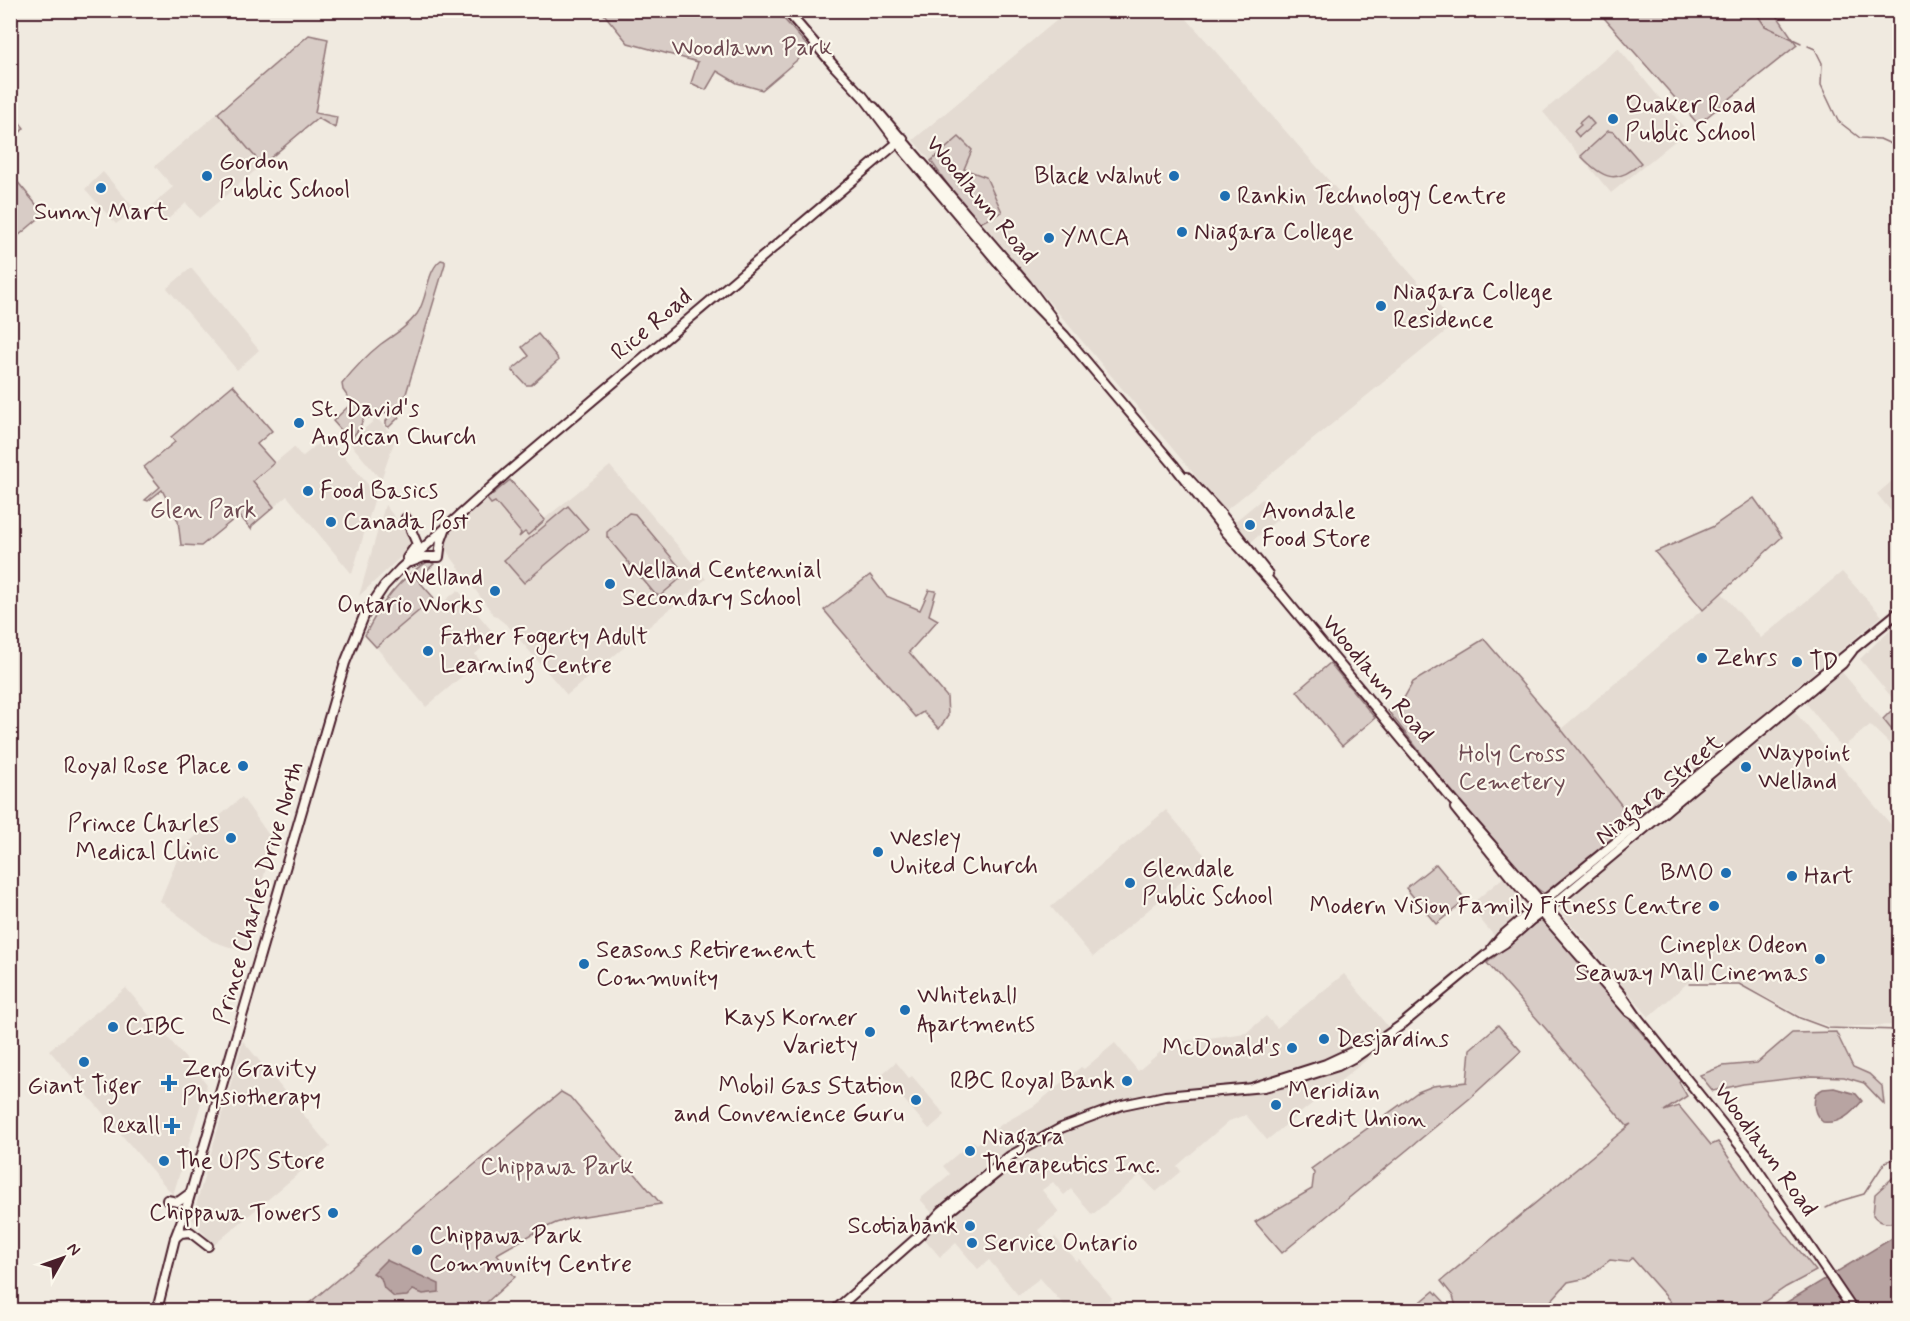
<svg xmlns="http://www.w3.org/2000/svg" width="1910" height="1321" viewBox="0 0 1910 1321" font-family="Mynerve,sans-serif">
<rect width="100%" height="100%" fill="#f0eae0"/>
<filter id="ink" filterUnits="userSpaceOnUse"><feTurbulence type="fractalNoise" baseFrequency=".0167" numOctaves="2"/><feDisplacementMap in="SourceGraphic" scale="12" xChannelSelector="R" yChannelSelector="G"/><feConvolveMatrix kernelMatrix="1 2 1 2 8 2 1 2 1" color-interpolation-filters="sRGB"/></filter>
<g filter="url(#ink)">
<!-- built -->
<g fill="#e4dbd2">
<path d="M1068 11H1180L1455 324 1225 511 913 140Z"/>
<path d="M1618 48 1687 131 1611 193 1543 112Z"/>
<path d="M218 113 262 165 199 218 186 203 166 221 152 205 173 187 155 166Z"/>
<path d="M103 172 135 209 116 224 85 189Z"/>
<path d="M191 268 259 350 237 370 167 288Z"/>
<path d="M377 418 395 439 381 480 349 442Z"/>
<path d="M327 436 376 494 352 574 287 496 251 526 229 500 294 447 302 457Z"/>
<path d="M610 466 706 579 567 695 508 626 493 614 443 546 446 537 489 497 523 536Z"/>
<path d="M1899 475V521L1877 494Z"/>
<path d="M1262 499 1278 519 1250 543 1233 523Z"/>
<path d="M385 505 411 538 413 543 408 550 359 596Z"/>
<path d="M1842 572 1882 616 1634 821 1561 729 1722 593 1761 638Z"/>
<path d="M458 590 496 636 475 654 480 661 426 707 376 647 430 601 436 608Z"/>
<path d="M1899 622V706L1860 659 1881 638Z"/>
<path d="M1841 671 1899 739V747L1896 750 1870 725 1842 748 1806 703Z"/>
<path d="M1794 711 1899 834V1025L1833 1027 1806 1019 1734 980 1692 979 1649 1017 1560 911V906Z"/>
<path d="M242 797 273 841 244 952 212 941 160 901 182 848Z"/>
<path d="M1166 810 1208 859 1093 957 1051 907Z"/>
<path d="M1505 876 1527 903 1528 907 1495 937 1469 906Z"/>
<path d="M1344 974 1396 1036 1267 1140 1246 1115 1229 1121 1177 1166 1181 1171 1156 1192 1140 1175 1092 1215 1071 1189 1064 1195 1053 1182 1042 1190 1059 1212 1038 1230 1049 1242 1055 1237 1076 1261 1079 1259 1112 1298 1097 1310H1068L1040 1278 1018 1295 989 1260 978 1269 956 1243 940 1257 917 1230 933 1214 920 1199 950 1174 943 1166 973 1141 977 1144 1002 1124 1034 1106 1081 1067 1084 1069 1115 1043 1138 1071 1171 1043 1246 1033 1266 1016 1277 1028Z"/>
<path d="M126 988 207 1084 173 1195 49 1050Z"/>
<path d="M243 1041 330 1147 214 1245 192 1219Z"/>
<path d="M896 1062 909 1078 912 1076 945 1115 929 1129 882 1074Z"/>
</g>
<!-- green -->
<g fill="#d8ccc6" stroke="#917678" stroke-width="1.5">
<path d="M595 10 777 11 810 49 762 90 737 83 717 71 706 90 691 83 698 62 628 43 604 14Z"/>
<path d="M1598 11H1774L1797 45 1698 124Z"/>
<path d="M309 35 328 39 315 113 337 117 335 128 318 118 262 165 218 113Z"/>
<path d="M11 112 24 128 11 143H10Z"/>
<path d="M1587 116 1594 124 1579 137 1574 131 1581 125 1579 123Z"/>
<path d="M1608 131 1614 132 1641 163C1616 185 1603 179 1581 156Z"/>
<path d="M959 137 972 150 964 169 986 177 1002 212 976 225 931 161Z"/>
<path d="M11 174 44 214 11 242H10Z"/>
<path d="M441 260 445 261V264L399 417 389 427 386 426V421L392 411 391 410C382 415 373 417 364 418L359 429 350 440 333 421 352 403 343 390 342 384C353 370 367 355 381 344 394 335 407 327 417 314 428 299 426 271 441 260Z"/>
<path d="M538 334 557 357 558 361 531 385H526L512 370 529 356 522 347Z"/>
<path d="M233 385 272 431 257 444 274 463 253 481 274 507 252 526 251 529 239 515 201 546 181 545 178 521 162 490 148 501 145 500 160 487 144 467 175 442 171 437Z"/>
<path d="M510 480 545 520 528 535 525 532 519 537 521 533 495 502 491 504 487 499Z"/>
<path d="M1754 498 1782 537 1703 610 1655 552 1712 527Z"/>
<path d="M568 506 588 529 524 583 504 560Z"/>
<path d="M629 513 635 514 682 570V577L660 596 655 594 607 537V532Z"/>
<path d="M429 561 434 564 417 579 434 598 376 647 365 635C380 605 399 577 429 561Z"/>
<path d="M870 575 886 596 920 610 929 590 936 591 929 615 938 620 909 652 947 697 948 716 939 729 923 712 915 717 824 610Z"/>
<path d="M1484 639 1561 729 1634 821 1547 894C1527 893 1408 736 1388 711L1404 698 1413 682Z"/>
<path d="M1330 663 1375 718 1342 746 1297 691Z"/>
<path d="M1898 704 1900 706 1899 739 1883 719Z"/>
<path d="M1436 864 1466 900 1436 924 1406 888Z"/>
<path d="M1538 920 1544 921 1587 969 1681 1079 1679 1082 1687 1096 1664 1111 1679 1106 1711 1145 1718 1142 1757 1199 1816 1271 1786 1287 1752 1310H1673L1670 1301 1632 1258 1627 1262 1610 1260 1587 1278 1568 1282 1550 1302 1549 1310H1457L1453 1296 1441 1281 1631 1124 1627 1126 1546 1029 1487 963Z"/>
<path d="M1498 1025 1521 1051 1469 1099 1282 1253 1255 1222 1312 1189 1314 1173 1311 1169 1418 1092 1433 1086 1467 1082 1470 1049Z"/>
<path d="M1836 1032 1853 1067 1869 1074 1882 1086 1884 1104 1864 1083 1844 1077 1812 1076 1743 1084 1713 1091 1700 1075 1723 1066 1757 1063 1792 1033Z"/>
<path d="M561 1092 570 1097 661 1204 572 1218 556 1223 536 1232 497 1254 515 1277 478 1310H301Z"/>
<path d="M1899 1172V1222C1888 1224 1880 1224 1873 1215L1875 1194Z"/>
<path d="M1434 1291 1452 1310H1411Z"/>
</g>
<!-- water -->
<g fill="#b8a4a2" stroke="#8c6f72" stroke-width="1.5">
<path d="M1834 1088 1856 1094 1862 1101C1851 1114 1841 1124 1823 1122 1813 1114 1813 1104 1816 1093L1823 1089Z"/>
<path d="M1899 1234V1303L1888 1310H1774Z"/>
<path d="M386 1260 439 1284V1292L423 1294 413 1290 407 1296 394 1297 384 1288 381 1278 373 1273Z"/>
</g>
<!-- pier -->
<path fill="#f0eae0" d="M1833 1270 1860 1310H1847L1824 1276Z"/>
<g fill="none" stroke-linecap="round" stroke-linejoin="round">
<!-- stream -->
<g stroke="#8c6f72" stroke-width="1.5">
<path d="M1754 10 1765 26 1801 43"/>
<path d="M1808 46 1815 49 1822 63 1821 85 1838 121 1860 138 1880 139 1900 148"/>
<path d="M1689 984H1739L1800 1018 1827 1028 1900 1030"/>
<path d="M1826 1208 1840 1201 1864 1194 1885 1162 1900 1157"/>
</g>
<!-- major casing -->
<g stroke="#4a1f2b" stroke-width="12">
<g id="major">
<path d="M786 10 835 67 865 99"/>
<path d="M862 95 904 151 1030 300 1065 336 1173 464 1226 532 1282 595 1443 789 1621 994 1637 1017 1749 1157 1853 1310"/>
<path d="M874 107 1027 285 1052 318"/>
<path d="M1187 477 1221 514 1268 574"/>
<path d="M406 518 417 544 407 558"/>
<path d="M411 562 424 557H439L441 541 445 530"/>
<path d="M1455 808 1509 875 1629 1012 1635 1016"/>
<path d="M1492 948 1501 937 1530 912 1900 611"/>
<path d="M1254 1087 1326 1064 1369 1044"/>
<path d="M167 1200 178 1202 189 1194"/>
<path d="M936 1222 1008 1164"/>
<path d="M175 1238 181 1233 190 1232 208 1246"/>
<path d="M157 1310 175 1238 185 1212 345 663 364 616 384 586 400 569 508 472 903 138"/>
<path d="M835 1310 920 1235 942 1211 1010 1156 1061 1128 1122 1105 1165 1096 1264 1087 1300 1078 1338 1066 1357 1056 1400 1026 1486 955 1505 943 1531 920 1559 900 1825 678 1842 664 1852 651"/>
</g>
</g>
<!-- major -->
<use href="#major" stroke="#fbf7ec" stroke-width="8"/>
</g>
</g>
<!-- markers -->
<g fill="#1f6fb2" stroke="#fbf7ec" stroke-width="2">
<circle cx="1613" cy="119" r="6"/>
<circle cx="207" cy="176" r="6"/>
<circle cx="1174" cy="176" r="6"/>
<circle cx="101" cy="188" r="6"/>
<circle cx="1225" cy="196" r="6"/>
<circle cx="1182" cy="232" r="6"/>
<circle cx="1049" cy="238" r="6"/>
<circle cx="1381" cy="306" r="6"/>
<circle cx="299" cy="423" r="6"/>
<circle cx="308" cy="491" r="6"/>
<circle cx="331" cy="522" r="6"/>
<circle cx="1250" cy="525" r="6"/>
<circle cx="610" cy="584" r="6"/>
<circle cx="495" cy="591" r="6"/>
<circle cx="428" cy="651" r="6"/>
<circle cx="1702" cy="658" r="6"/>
<circle cx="1797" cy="662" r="6"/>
<circle cx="243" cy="766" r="6"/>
<circle cx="1746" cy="767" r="6"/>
<circle cx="231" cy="838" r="6"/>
<circle cx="878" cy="852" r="6"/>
<circle cx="1726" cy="873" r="6"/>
<circle cx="1792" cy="876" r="6"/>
<circle cx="1130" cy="883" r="6"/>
<circle cx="1714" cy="906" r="6"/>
<circle cx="1820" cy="959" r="6"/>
<circle cx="584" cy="964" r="6"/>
<circle cx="905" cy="1010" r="6"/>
<circle cx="113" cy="1027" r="6"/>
<circle cx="870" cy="1032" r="6"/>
<circle cx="1324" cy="1039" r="6"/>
<circle cx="1292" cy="1048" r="6"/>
<circle cx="84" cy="1062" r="6"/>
<circle cx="1127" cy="1081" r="6"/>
<path d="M166 1074h6v6h6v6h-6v6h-6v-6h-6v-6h6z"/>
<circle cx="916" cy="1100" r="6"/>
<circle cx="1276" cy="1105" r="6"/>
<path d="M169 1117h6v6h6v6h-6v6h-6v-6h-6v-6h6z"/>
<circle cx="970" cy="1151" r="6"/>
<circle cx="164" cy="1161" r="6"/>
<circle cx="333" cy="1213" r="6"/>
<circle cx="970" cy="1226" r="6"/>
<circle cx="972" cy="1243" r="6"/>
<circle cx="417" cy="1250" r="6"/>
</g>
<g text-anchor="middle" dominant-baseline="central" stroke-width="4.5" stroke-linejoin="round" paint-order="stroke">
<!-- park labels -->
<g font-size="24" fill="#6e4a52" stroke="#fbf7ec">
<text x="752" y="48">Woodlawn Park</text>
<text x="203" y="510">Glen Park</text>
<text x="1512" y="754">Holy Cross<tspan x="1512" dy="28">Cemetery</tspan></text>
<text x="557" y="1167">Chippawa Park</text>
</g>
<!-- poi labels -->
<g font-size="24" fill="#4a1f2b" stroke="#fbf7ec" text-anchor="start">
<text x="1625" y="105">Quaker Road<tspan x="1625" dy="28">Public School</tspan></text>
<text x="219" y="162">Gordon<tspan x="219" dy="28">Public School</tspan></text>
<text x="1162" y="176" text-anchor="end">Black Walnut</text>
<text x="1237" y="196">Rankin Technology Centre</text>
<text x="101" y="212" text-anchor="middle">Sunny Mart</text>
<text x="1194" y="232">Niagara College</text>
<text x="1061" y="238">YMCA</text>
<text x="1393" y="292">Niagara College<tspan x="1393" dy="28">Residence</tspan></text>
<text x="311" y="409">St. David's<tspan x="311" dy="28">Anglican Church</tspan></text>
<text x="320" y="491">Food Basics</text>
<text x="1262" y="511">Avondale<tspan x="1262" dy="28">Food Store</tspan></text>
<text x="343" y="522">Canada Post</text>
<text x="622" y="570">Welland Centennial<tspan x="622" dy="28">Secondary School</tspan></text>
<text x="483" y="577" text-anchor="end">Welland<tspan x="483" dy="28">Ontario Works</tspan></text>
<text x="440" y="637">Father Fogerty Adult<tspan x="440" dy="28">Learning Centre</tspan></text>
<text x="1714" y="658">Zehrs</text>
<text x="1809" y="662">TD</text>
<text x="1758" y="753">Waypoint<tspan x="1758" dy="28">Welland</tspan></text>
<text x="231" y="766" text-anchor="end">Royal Rose Place</text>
<text x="219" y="824" text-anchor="end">Prince Charles<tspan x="219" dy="28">Medical Clinic</tspan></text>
<text x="890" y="838">Wesley<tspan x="890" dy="28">United Church</tspan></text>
<text x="1142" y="869">Glendale<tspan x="1142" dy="28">Public School</tspan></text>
<text x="1714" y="873" text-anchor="end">BMO</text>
<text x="1804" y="876">Hart</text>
<text x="1702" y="906" text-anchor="end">Modern Vision Family Fitness Centre</text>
<text x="1808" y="945" text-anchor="end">Cineplex Odeon<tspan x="1808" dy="28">Seaway Mall Cinemas</tspan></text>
<text x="596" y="950">Seasons Retirement<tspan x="596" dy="28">Community</tspan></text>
<text x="917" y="996">Whitehall<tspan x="917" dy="28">Apartments</tspan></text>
<text x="858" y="1018" text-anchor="end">Kays Korner<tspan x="858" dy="28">Variety</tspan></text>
<text x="125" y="1027">CIBC</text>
<text x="1336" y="1039">Desjardins</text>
<text x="1280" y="1048" text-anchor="end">McDonald's</text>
<text x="182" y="1069">Zero Gravity<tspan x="182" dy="28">Physiotherapy</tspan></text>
<text x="1115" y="1081" text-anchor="end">RBC Royal Bank</text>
<text x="84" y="1086" text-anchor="middle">Giant Tiger</text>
<text x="904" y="1086" text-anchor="end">Mobil Gas Station<tspan x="904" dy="28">and Convenience Guru</tspan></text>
<text x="1288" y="1091">Meridian<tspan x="1288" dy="28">Credit Union</tspan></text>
<text x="160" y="1126" text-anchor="end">Rexall</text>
<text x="982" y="1137">Niagara<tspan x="982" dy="28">Therapeutics Inc.</tspan></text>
<text x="176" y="1161">The UPS Store</text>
<text x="321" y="1213" text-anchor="end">Chippawa Towers</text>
<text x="958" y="1226" text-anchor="end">Scotiabank</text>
<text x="429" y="1236">Chippawa Park<tspan x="429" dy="28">Community Centre</tspan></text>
<text x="984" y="1243">Service Ontario</text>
</g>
<!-- street labels -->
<g font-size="24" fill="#4a1f2b" stroke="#fbf7ec">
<text transform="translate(981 200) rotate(50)">Woodlawn Road</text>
<text transform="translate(652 325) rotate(-40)">Rice Road</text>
<text transform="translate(1377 679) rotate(50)">Woodlawn Road</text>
<text transform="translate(1659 790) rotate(-40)">Niagara Street</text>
<text transform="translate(259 893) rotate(-74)">Prince Charles Drive North</text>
<text transform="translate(1765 1150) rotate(54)">Woodlawn Road</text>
</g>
</g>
<!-- margin -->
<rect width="1910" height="1321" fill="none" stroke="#fbf7ec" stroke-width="36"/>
<rect x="18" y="18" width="1874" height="1285" fill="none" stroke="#4a1f2b" stroke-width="2" filter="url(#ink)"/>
<!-- north arrow -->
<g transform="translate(63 1258) rotate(50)" stroke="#fbf7ec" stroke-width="4.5" paint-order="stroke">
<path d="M0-4.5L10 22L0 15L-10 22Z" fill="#4a1f2b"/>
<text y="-9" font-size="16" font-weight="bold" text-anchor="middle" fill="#4a1f2b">N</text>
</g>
</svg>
